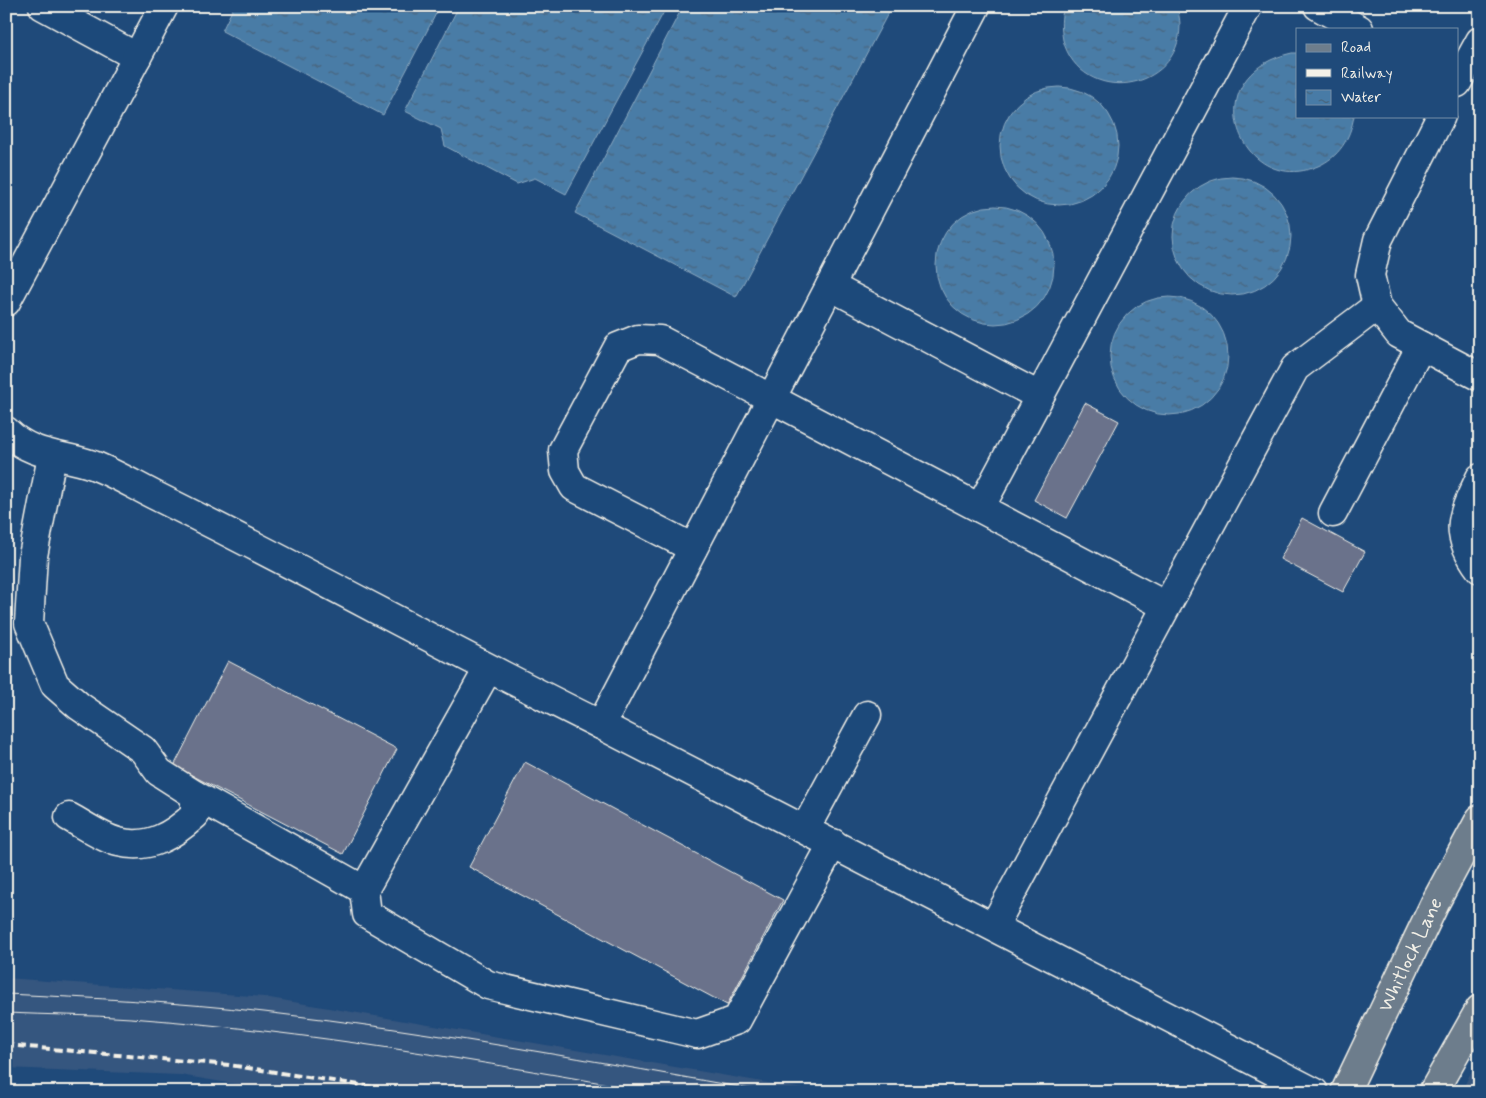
<svg xmlns="http://www.w3.org/2000/svg" width="1486" height="1098" viewBox="0 0 1486 1098" font-family="Mynerve,sans-serif">
<defs>
<pattern id="water-ripples" width="26" height="14" patternUnits="userSpaceOnUse" patternTransform="scale(1.25)"><rect width="26" height="14" fill="#487ba6"/><path d="M2 4q2-2 4 0t4 0M15 11q2-2 4 0t4 0" fill="none" stroke="#48647b"/></pattern>
</defs>
<rect width="100%" height="100%" fill="#1f4a7a"/>
<filter id="ink" filterUnits="userSpaceOnUse"><feTurbulence type="fractalNoise" baseFrequency=".02" numOctaves="2"/><feDisplacementMap in="SourceGraphic" scale="10" xChannelSelector="R" yChannelSelector="G"/><feConvolveMatrix kernelMatrix="1 2 1 2 8 2 1 2 1" color-interpolation-filters="sRGB"/></filter>
<g filter="url(#ink)">
<!-- built -->
<g fill="#36567f">
<path d="M6 978 264 997 821 1092H283L180 1075 6 1068Z"/>
<path d="M1480 1055V1092H1461Z"/>
</g>
<!-- water -->
<g fill="url(#water-ripples)" stroke="#8daac0">
<path d="M234 6H440L383 115 222 31Z"/>
<path d="M459 6H667L566 194 535 178 517 184 445 146 441 129 405 111Z"/>
<path d="M683 6H892L736 297 575 213Z"/>
<path d="M1065 6H1177C1178 12 1180 19 1180 25 1180 93 1081 107 1063 40 1061 29 1060 16 1065 6Z"/>
<path d="M1292 53H1297V116H1354C1350 139 1339 157 1318 166 1242 199 1191 75 1292 53Z"/>
<circle cx="1059" cy="146" r="59"/>
<circle cx="1232" cy="236" r="59"/>
<circle cx="995" cy="265" r="59"/>
<circle cx="1169" cy="356" r="59"/>
</g>
<!-- building -->
<g fill="#6a728b" stroke="#f4f1e8">
<path d="M1085 403 1119 421 1067 518 1034 500Z"/>
<path d="M1302 518 1365 552 1343 592 1280 559Z"/>
<path d="M228 661 397 749 343 854 174 766Z"/>
<path d="M525 762 783 900 727 1005 469 867Z"/>
</g>
<g fill="none" stroke-linecap="round" stroke-linejoin="round">
<!-- minor casing -->
<g stroke="#f4f1e8" stroke-width="31">
<g id="minor">
<path d="M43 6 137 57 164 6"/>
<path d="M976 6 601 725 1314 1092"/>
<path d="M1318 6 1359 29"/>
<path d="M1457 83 1480 41"/>
<path d="M1441 116 1378 240 1370 275 1377 306 1399 334 1480 377"/>
<path d="M830 286 1039 396"/>
<path d="M6 302 137 57"/>
<path d="M6 431C32 457 62 454 93 465 114 473 134 485 154 495 304 569 451 651 601 725"/>
<path d="M52 456 33 556 29 623 55 685 79 706 143 750 159 772 195 795V815C173 835 150 850 118 842 102 838 84 825 69 817"/>
<path d="M1480 478C1462 516 1452 532 1480 569"/>
<path d="M980 508 1248 6"/>
<path d="M1333 513 1421 346"/>
<path d="M693 548 574 487 565 471 563 450 618 347 638 339 660 340 1166 606"/>
<path d="M488 669 364 890 367 914 488 985 697 1034 737 1020 833 843"/>
<path d="M195 795 364 890"/>
<path d="M805 829 867 715"/>
<path d="M994 926 1295 368 1377 306"/>
</g>
</g>
<!-- major casing -->
<g stroke="#f4f1e8" stroke-width="31">
<g id="major">
<path id="s1" d="M1345 1092 1435 903 1480 819"/>
<path d="M1433 1092 1480 1009"/>
</g>
</g>
<!-- minor -->
<use href="#minor" stroke="#1f4a7a" stroke-width="28"/>
<!-- major -->
<use href="#major" stroke="#6d7d8c" stroke-width="28"/>
<!-- tram -->
<g stroke="#f4f1e8" stroke-width="1">
<path d="M6 994C92 998 178 1002 264 1012 432 1031 600 1062 767 1092"/>
<path d="M6 1013C48 1015 89 1015 131 1018 307 1031 481 1062 654 1092"/>
</g>
<!-- rail -->
<path stroke="#f4f1e8" stroke-width="4" stroke-dasharray="8 4" stroke-linecap="butt" d="M6 1045 229 1065 405 1092"/>
</g>
</g>
<g text-anchor="middle" dominant-baseline="central" stroke-width="4.5" stroke-linejoin="round" paint-order="stroke">
<!-- street labels -->
<g font-size="20" fill="#f4f1e8" stroke="#1f4a7a">
<text stroke="none"><textPath href="#s1" startOffset="152">Whitlock Lane</textPath></text>
</g>
</g>
<!-- margin -->
<rect width="1486" height="1098" fill="none" stroke="#1f4a7a" stroke-width="25"/>
<rect x="12" y="12" width="1461" height="1073" fill="none" stroke="#f4f1e8" stroke-width="2" filter="url(#ink)"/>
<!-- legend -->
<rect x="1296" y="28" width="162" height="90" fill="#1f4a7a" stroke="#748da6"/>
<rect x="1306" y="44" width="25" height="8" fill="#6d7d8c" stroke="#748da6"/>
<text x="1341" y="52" font-size="15" fill="#f4f1e8">Road</text>
<rect x="1306" y="69" width="25" height="8" fill="#f4f1e8" stroke="#748da6"/>
<text x="1341" y="78" font-size="15" fill="#f4f1e8">Railway</text>
<rect x="1306" y="90" width="25" height="15" fill="url(#water-ripples)" stroke="#748da6"/>
<text x="1341" y="102" font-size="15" fill="#f4f1e8">Water</text>
</svg>
